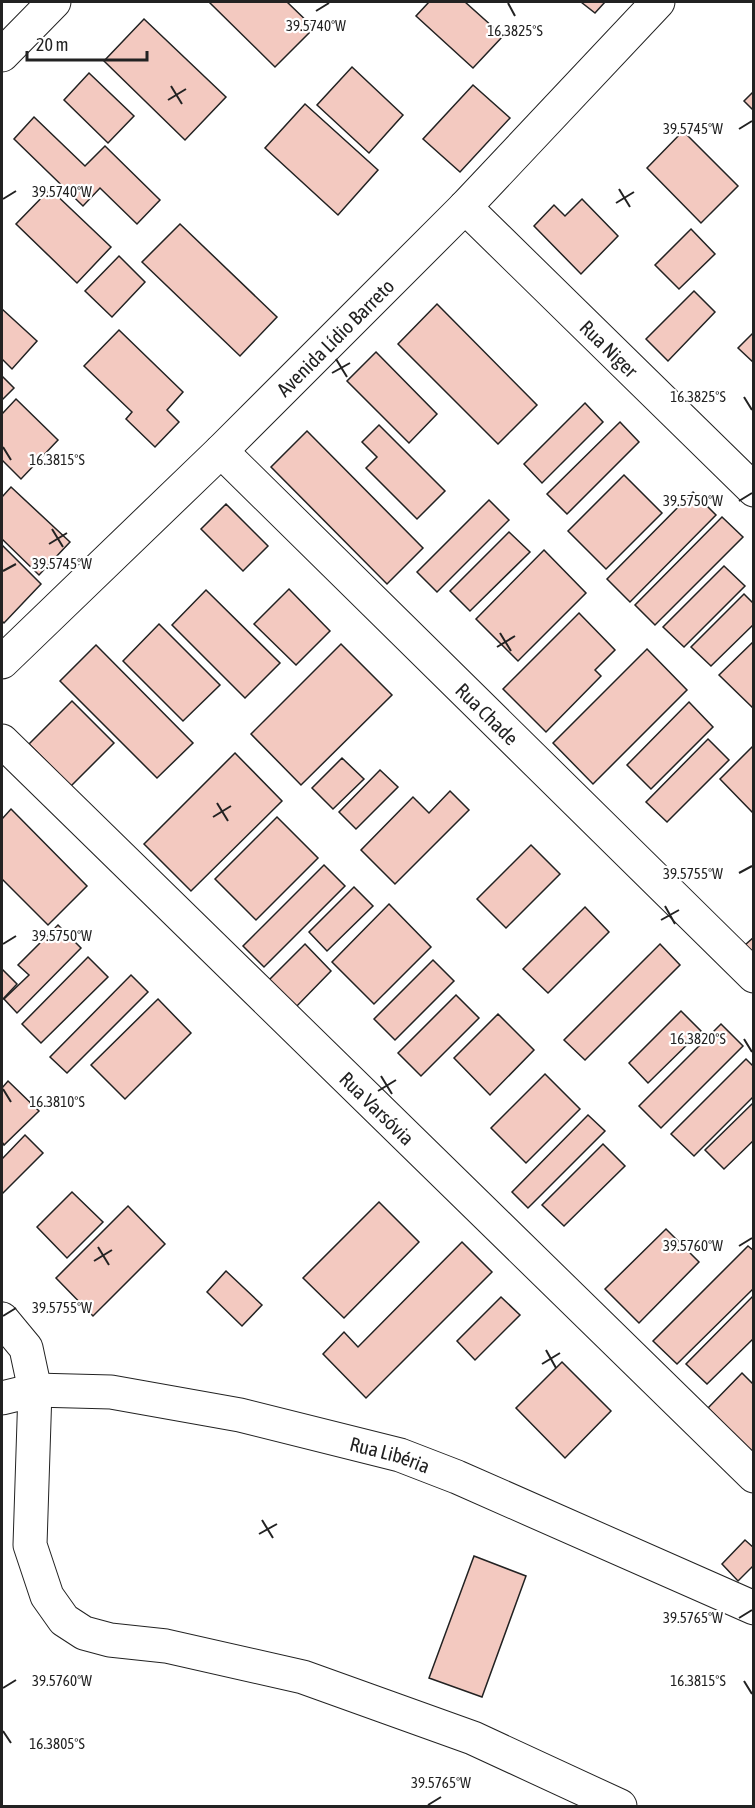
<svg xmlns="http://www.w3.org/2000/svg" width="755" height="1808" viewBox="0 0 755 1808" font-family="'Asap Condensed',sans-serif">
<rect width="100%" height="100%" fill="#fff"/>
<!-- building -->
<g fill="#f3c9c0" stroke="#222" stroke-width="1.5">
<path d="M209 2H287L314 28 275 67Z"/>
<path d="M429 2H465L503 36 473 68 416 16Z"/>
<path d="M581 2H605L595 13Z"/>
<path d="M144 19 226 97 185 140 104 61Z"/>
<path d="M352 67 403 115 369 153 317 105Z"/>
<path d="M89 73 134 116 108 143 64 100Z"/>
<path d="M473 85 510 118 460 172 423 139Z"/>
<path d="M754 91V111L744 101Z"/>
<path d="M305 104 378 170 338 215 265 148Z"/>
<path d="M34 117 85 166 105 146 160 200 137 224 100 188 83 206 14 139Z"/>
<path d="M683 131 738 186 701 223 647 168Z"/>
<path d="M50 189 111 247 77 283 16 224Z"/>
<path d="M582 199 618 236 581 274 534 226 554 205 565 216Z"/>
<path d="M180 224 277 317 240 356 142 262Z"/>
<path d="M691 229 715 254 679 289 655 265Z"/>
<path d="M119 256 145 282 112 317 85 291Z"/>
<path d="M694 291 715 312 668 361 646 339Z"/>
<path d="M437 304 537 405 498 444 398 344Z"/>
<path d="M2 309 37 341 12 369 2 359Z"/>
<path d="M119 330 183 392 167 410 179 422 155 447 126 419 132 412 84 366Z"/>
<path d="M754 332V363L738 348Z"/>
<path d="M376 352 437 414 409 443 347 381Z"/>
<path d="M2 376 14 388 2 400Z"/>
<path d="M16 399 58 440 21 479 2 460V414Z"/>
<path d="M585 403 603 422 542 483 524 464Z"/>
<path d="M620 422 639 442 567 514 547 494Z"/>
<path d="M379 425 445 491 417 519 366 468 377 457 362 442Z"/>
<path d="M307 431 423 548 387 584 271 467Z"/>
<path d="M624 475 662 513 606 569 568 531Z"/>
<path d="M11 487 70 542 39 575 2 539V497Z"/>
<path d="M693 492 716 515 630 602 607 579Z"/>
<path d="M489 500 509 520 437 592 417 572Z"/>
<path d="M226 504 268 546 243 571 201 529Z"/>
<path d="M722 517 743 537 655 625 635 605Z"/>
<path d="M509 532 530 552 470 611 450 591Z"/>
<path d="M2 545 41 584 4 623 2 621Z"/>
<path d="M544 550 586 593 518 661 476 619Z"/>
<path d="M724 566 745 586 684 647 663 627Z"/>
<path d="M289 589 330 631 296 665 254 624Z"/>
<path d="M206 590 280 663 245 698 172 625Z"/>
<path d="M744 594 754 604V624L711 666 691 647Z"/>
<path d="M579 613 615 650 595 670 601 676 546 732 503 689Z"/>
<path d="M159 624 220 685 183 721 123 661Z"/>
<path d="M754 641V709L719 675Z"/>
<path d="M341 644 392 695 301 785 251 734Z"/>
<path d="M96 645 193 743 157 778 60 681Z"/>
<path d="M647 649 687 690 593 784 553 743Z"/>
<path d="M72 701 114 743 71 786 29 744Z"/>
<path d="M689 702 713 727 651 789 627 765Z"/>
<path d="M708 739 729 760 667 822 646 802Z"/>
<path d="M754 745V813H753L720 779Z"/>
<path d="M235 753 282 801 191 891 144 844Z"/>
<path d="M342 758 364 779 333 809 312 788Z"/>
<path d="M380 770 398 787 356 829 339 812Z"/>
<path d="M450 791 469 810 395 884 361 850 413 797 429 813Z"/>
<path d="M11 809 87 886 48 925 2 879V819Z"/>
<path d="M277 817 318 858 256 920 215 879Z"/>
<path d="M531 845 560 874 506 928 477 899Z"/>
<path d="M324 865 345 886 264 967 243 946Z"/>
<path d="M354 887 373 906 327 951 309 932Z"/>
<path d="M389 904 431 947 374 1004 332 962Z"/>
<path d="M585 907 609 932 548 993 523 969Z"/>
<path d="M58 925 81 948 17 1013 4 999 29 975 18 965Z"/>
<path d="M754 937V954L745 945Z"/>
<path d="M305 944 331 971 295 1008 269 980Z"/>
<path d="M660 944 680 965 585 1060 564 1040Z"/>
<path d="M88 957 108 977 41 1043 22 1024Z"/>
<path d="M433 960 454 981 395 1040 374 1019Z"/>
<path d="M2 969 17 984 2 1000Z"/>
<path d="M131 975 148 992 67 1073 50 1057Z"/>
<path d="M456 995 479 1018 421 1076 398 1053Z"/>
<path d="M158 999 191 1033 125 1099 91 1065Z"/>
<path d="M681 1011 701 1031 648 1083 629 1063Z"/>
<path d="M498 1014 534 1050 490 1095 454 1058Z"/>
<path d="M721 1024 743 1046 661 1128 639 1106Z"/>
<path d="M746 1059 754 1067V1096L694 1156 671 1134Z"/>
<path d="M545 1074 580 1109 526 1163 491 1128Z"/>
<path d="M8 1081 39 1111 4 1145 2 1142V1088Z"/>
<path d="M754 1102V1140L724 1169 705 1150Z"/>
<path d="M588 1115 605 1131 528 1208 512 1192Z"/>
<path d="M25 1135 43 1153 2 1194V1159Z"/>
<path d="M603 1144 625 1166 564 1226 542 1205Z"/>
<path d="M72 1192 103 1222 67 1258 37 1227Z"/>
<path d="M379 1202 419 1242 344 1318 303 1278Z"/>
<path d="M128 1206 165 1244 93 1316 56 1278Z"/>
<path d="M666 1229 699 1262 639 1323 605 1289Z"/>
<path d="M462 1242 492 1272 366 1398 323 1354 344 1332 358 1347Z"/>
<path d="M748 1246 754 1251V1288L677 1364 653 1341Z"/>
<path d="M226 1271 262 1305 242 1326 207 1292Z"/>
<path d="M754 1295V1338L707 1384 686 1364Z"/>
<path d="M501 1297 520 1315 475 1360 457 1341Z"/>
<path d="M562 1362 611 1411 565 1458 516 1408Z"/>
<path d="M742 1373 754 1385V1454L708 1408Z"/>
<path d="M745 1540 754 1548V1565L738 1581 722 1564Z"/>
<path d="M474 1556 526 1576 482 1697 429 1678Z"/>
</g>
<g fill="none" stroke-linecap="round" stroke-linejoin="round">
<!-- minor casing -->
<g stroke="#222" stroke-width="35">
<g id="minor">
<path d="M2 55 54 2"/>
<path id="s1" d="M465 207 754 490"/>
<path id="s2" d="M221 451 754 976"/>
<path id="s3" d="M2 662 221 451 465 207 658 2"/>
<path id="s4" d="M2 741 754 1476"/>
<path d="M2 1319 26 1348 35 1390 30 1545 47 1596 64 1620 84 1633 110 1640 166 1646 303 1677 473 1738 620 1806"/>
<path id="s5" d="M2 1398 35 1390 111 1392 240 1415 400 1455 457 1477 754 1608"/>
</g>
</g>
<!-- minor -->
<use href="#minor" stroke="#fff" stroke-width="33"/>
</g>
<!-- ticks -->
<path fill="none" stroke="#222" stroke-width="2" d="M508 3 515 16M316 11 329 3M171 86 182 104M168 100 186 89M739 129 752 121M619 189 630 207M3 199 16 191M616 203 634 192M336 359 347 377M332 373 350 363M744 397 752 410M3 447 11 460M739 501 752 493M52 529 63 547M49 544 67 533M3 571 16 564M500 633 511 651M497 647 515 636M217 803 228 821M213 817 231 806M739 873 752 866M665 906 675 924M661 920 679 910M3 944 16 936M744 1039 752 1052M381 1076 392 1094M3 1089 11 1102M378 1091 396 1080M739 1246 752 1238M98 1247 109 1265M94 1261 112 1250M3 1316 16 1308M546 1350 556 1368M542 1364 560 1353M262 1520 273 1538M259 1534 277 1524M739 1618 752 1610M744 1681 752 1694M3 1688 16 1680M3 1731 11 1743M428 1805 441 1797"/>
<g text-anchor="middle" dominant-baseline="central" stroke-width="4.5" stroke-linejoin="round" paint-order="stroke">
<!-- street labels -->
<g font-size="20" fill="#222" stroke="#fff">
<text stroke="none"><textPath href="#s3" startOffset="465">Avenida Lídio Barreto</textPath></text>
<text stroke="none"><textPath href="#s1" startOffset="202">Rua Niger</textPath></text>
<text stroke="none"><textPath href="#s2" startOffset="374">Rua Chade</textPath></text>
<text stroke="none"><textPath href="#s4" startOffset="525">Rua Varsóvia</textPath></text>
<text stroke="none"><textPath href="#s5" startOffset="396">Rua Libéria</textPath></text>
</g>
</g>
<g font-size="15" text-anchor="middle" fill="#222" stroke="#fff" stroke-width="4.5" stroke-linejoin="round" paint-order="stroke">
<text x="316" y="31">39.5740°W</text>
<text x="515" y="36">16.3825°S</text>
<text x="693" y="134">39.5745°W</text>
<text x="62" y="197">39.5740°W</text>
<text x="698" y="402">16.3825°S</text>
<text x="57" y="465">16.3815°S</text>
<text x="693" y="506">39.5750°W</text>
<text x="62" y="569">39.5745°W</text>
<text x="693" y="879">39.5755°W</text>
<text x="62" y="941">39.5750°W</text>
<text x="698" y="1044">16.3820°S</text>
<text x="57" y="1107">16.3810°S</text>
<text x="693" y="1251">39.5760°W</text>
<text x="62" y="1313">39.5755°W</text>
<text x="693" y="1623">39.5765°W</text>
<text x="62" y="1686">39.5760°W</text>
<text x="698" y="1686">16.3815°S</text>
<text x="57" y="1749">16.3805°S</text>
<text x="441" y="1788">39.5765°W</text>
</g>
<!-- border -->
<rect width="755" height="1808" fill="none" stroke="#222222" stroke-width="6"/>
<!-- scale -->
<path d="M27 51v9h120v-9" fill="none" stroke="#222222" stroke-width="3"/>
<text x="36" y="51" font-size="18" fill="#222222" stroke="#ffffff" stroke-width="4.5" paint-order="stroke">20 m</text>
</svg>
